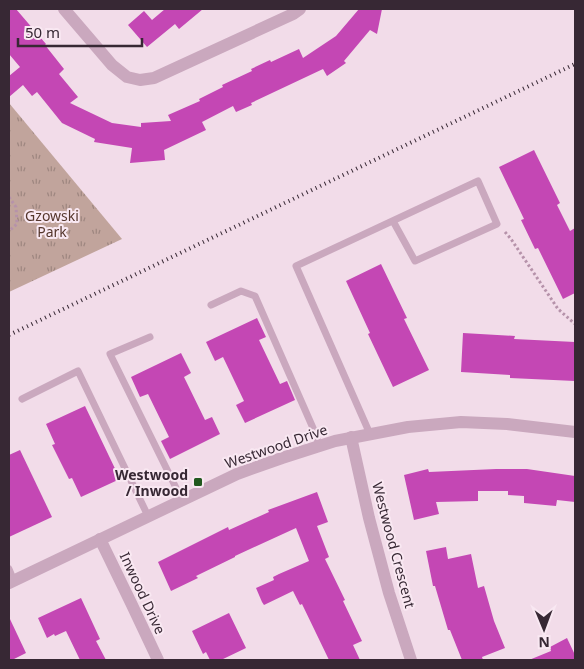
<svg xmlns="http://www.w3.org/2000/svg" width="584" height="669" viewBox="0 0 584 669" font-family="'Noto Sans',sans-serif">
<defs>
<pattern id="grass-tufts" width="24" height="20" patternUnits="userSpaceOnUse" patternTransform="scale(1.25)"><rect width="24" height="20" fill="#c1a49c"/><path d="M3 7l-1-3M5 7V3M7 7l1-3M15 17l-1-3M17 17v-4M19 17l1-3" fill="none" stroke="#9e8680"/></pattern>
</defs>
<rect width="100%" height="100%" fill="#f2dce9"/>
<!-- grass -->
<path fill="url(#grass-tufts)" d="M9 103 122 239 9 292Z"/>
<!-- building -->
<g fill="#c447b4">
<path d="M9 9H16L46 44 45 45 64 69 59 74 78 97 70 103 112 123 141 127V123L171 121 168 115 200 101 199 99 223 87 222 85 252 71 251 69 270 60 271 62 299 49 303 58 336 36 359 9H382L377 34 370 30 344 61 346 63 327 76 323 69 251 103 252 105 236 112 233 106 202 122 206 130 164 150 165 160 130 163 132 148 94 142 95 139 62 123 37 92 32 96 23 85 9 97V76L20 67 9 54Z"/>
<path d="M165 9H203L179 29 175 24 147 47 128 25 144 11 152 20Z"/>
<path d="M534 150 560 203 557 205 570 231 575 228V293L563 299 538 248 535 249 521 220 524 219 499 167Z"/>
<path d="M381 264 407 318 404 319 429 370 393 387 368 334 370 333 346 281Z"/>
<path d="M257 318 266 337 259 340 280 384 287 381 295 400 245 423 236 405 244 401 223 357 215 361 206 342Z"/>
<path d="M463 333 515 336 514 339 575 342V381L510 378V375L461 372Z"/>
<path d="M181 353 191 373 184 377 205 420 212 417 220 434 170 459 161 441 169 437 148 394 140 397 131 377Z"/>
<path d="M85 406 120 479 81 497 72 478 69 479 52 445 55 444 46 424Z"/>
<path d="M20 450 52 517 9 537V455Z"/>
<path d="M428 469 429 472 496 469H527L575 476V502L557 500 556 506 524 503V496L508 495V491H478V501L436 502 439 514 414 520 404 475Z"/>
<path d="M317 492 328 522 317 526 329 557 325 559 345 600 343 601 362 641 353 645 360 660H329L302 604 300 605 293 591 264 605 262 602 256 588 274 580 273 577 279 574 309 561 296 528 235 556V557L196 576 198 578 171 591 158 562 228 527 229 530 269 512 268 510Z"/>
<path d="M446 547 448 559 471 554 478 588 484 586 494 621 505 648 482 657 483 660H462L450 630H448L435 586H433L426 551Z"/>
<path d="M81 598 100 639 96 641 106 660H80L66 631 55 636 54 634 47 638 38 618Z"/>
<path d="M229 613 246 648 221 660H210L206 652 203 654 192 631Z"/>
<path d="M9 617 26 653 12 660H9Z"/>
<path d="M567 638 575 655V660H529L551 651 550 647Z"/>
</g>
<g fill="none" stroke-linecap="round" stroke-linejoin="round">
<!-- path -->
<g stroke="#b692aa" stroke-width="3" stroke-dasharray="2.5 2.5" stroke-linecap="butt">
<path d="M9 197 16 207 17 224 9 231"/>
<path d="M505 232 511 239 558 309 575 324"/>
</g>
<!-- lane -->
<g stroke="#caa8be" stroke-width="7">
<path d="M211 305 241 291 255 296 313 428 319 445"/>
<path d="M150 337 110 354 182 500"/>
<path d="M22 399 78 371 148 516"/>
<path d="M370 434 296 266 478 181 497 224 415 261 393 221"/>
<path d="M9 569 14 581"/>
</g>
<!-- street -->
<g stroke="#caa8be" stroke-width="12">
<path d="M64 9 112 65 127 77 140 80 154 78 293 14 300 9"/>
<path d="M351 437 369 518 389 593 411 660"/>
<path d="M100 539 132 605 158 660"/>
<path d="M9 583 237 474 282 458 335 441 408 427 461 422 507 424 575 432"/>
</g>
<!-- rail -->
<path stroke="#372834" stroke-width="4" stroke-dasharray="1 4" stroke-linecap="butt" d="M9 335 575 64"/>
</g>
<!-- markers -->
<rect fill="#21581e" stroke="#f9e8f2" stroke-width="2" x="193" y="477" width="10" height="10" rx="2.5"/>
<g text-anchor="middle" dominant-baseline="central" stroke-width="4" stroke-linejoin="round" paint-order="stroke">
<!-- park labels -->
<g font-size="14" fill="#55362c" stroke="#f9e8f2">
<text x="52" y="215">Gzowski<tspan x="52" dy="16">Park</tspan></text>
</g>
<!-- street labels -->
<g font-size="14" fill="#372834" stroke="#f9e8f2">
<text transform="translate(276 446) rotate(-19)">Westwood Drive</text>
<text transform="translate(394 545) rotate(75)">Westwood Crescent</text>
<text transform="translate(143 593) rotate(65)">Inwood Drive</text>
</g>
<!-- poi labels -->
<g font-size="14" font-weight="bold" fill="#372834" stroke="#f9e8f2" text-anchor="end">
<text x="188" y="474">Westwood<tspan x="188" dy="16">/ Inwood</tspan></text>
</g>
</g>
<!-- border -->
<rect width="584" height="669" fill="none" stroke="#372834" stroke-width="20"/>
<!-- north arrow -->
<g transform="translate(544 629) rotate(179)" stroke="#f9e8f2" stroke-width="4" paint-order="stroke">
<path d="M0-4L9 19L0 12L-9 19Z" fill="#372834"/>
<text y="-8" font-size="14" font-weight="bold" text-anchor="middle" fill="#372834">N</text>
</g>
<!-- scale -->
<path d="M18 38v8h124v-8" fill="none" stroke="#372834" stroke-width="2.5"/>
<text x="25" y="38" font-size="15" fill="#372834" stroke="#f9e8f2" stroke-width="4" paint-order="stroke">50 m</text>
</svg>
